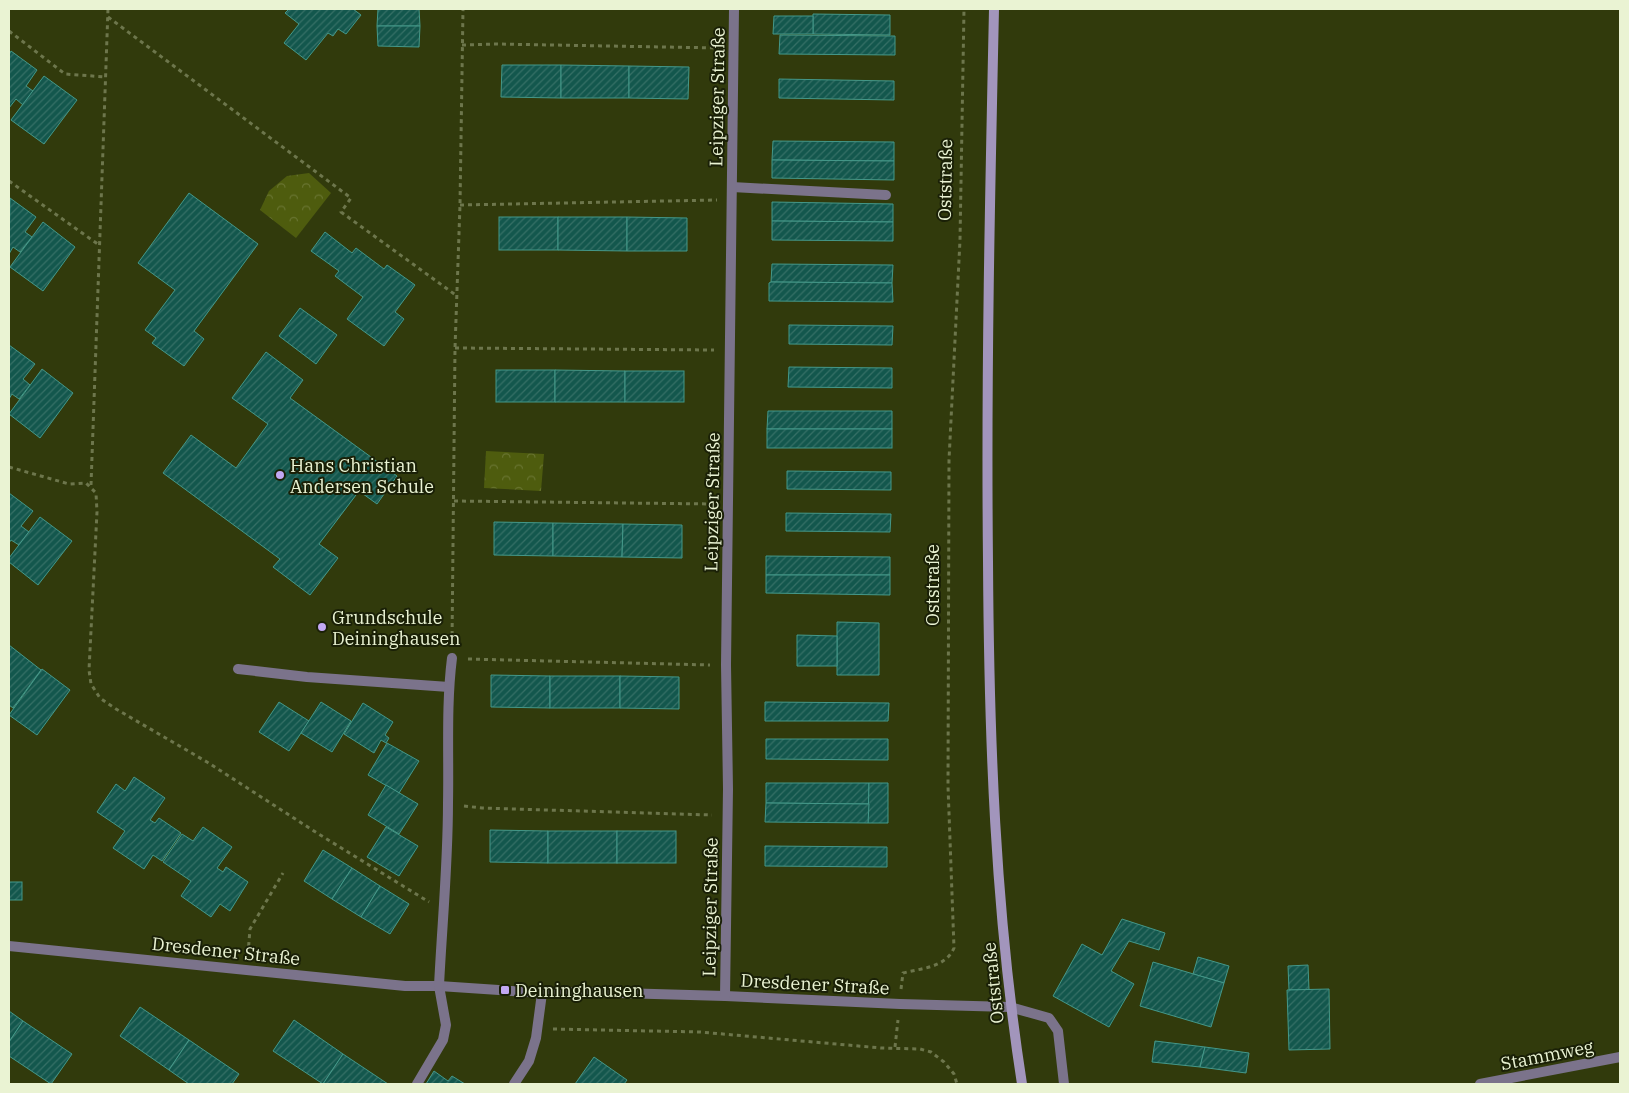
<svg xmlns="http://www.w3.org/2000/svg" width="1629" height="1093" viewBox="0 0 1629 1093" font-family="'IBM Plex Serif',serif">
<defs>
<pattern id="park-crowns" width="20" height="18" patternUnits="userSpaceOnUse" patternTransform="scale(1.25)"><rect width="20" height="18" fill="#4e5c0e"/><path d="M2 6a3 3 0 1 1 6 0M12 15a3 3 0 1 1 6 0" fill="none" stroke="#687430"/></pattern>
<pattern id="building-hatch" width="6" height="6" patternUnits="userSpaceOnUse" patternTransform="scale(1.25)"><rect width="6" height="6" fill="#13574d"/><path d="M-1 1l2-2M0 6l6-6M5 7l2-2" fill="none" stroke="#367066"/></pattern>
</defs>
<rect width="100%" height="100%" fill="#313a0c"/>
<!-- park -->
<g fill="url(#park-crowns)">
<path d="M309 173 331 193 296 238 260 210 269 191 287 176Z"/>
<path d="M486 451 544 454 541 491 484 488Z"/>
</g>
<!-- building -->
<g fill="url(#building-hatch)" stroke="#449889">
<path d="M289 9H353L361 15 346 34 338 29 333 36 328 33 306 60 284 43 299 24 285 13Z"/>
<path d="M378 9H419L420 26H377Z"/>
<path d="M813 14 890 15V35L813 34Z"/>
<path d="M774 16H813V34H773Z"/>
<path d="M377 26H420L419 47 378 46Z"/>
<path d="M780 35 895 36V55L779 54Z"/>
<path d="M11 51 37 70 26 86 33 91 23 105 16 99 9 108V55Z"/>
<path d="M502 65H561V98L501 97Z"/>
<path d="M561 65 629 66V98H561Z"/>
<path d="M629 66 689 67 688 99 629 98Z"/>
<path d="M44 76 77 100 44 144 11 120Z"/>
<path d="M779 79 894 81V100L779 98Z"/>
<path d="M773 141 894 142V161L772 160Z"/>
<path d="M772 160 894 161V180L772 178Z"/>
<path d="M189 193 258 244 194 331 204 339 184 366 152 343 156 338 145 330 175 290 138 263Z"/>
<path d="M10 198 36 217 25 232 32 237 20 252 13 247 9 254Z"/>
<path d="M772 202 893 204V222L772 221Z"/>
<rect x="499" y="217" width="59" height="33"/>
<path d="M558 217H627V251L558 250Z"/>
<path d="M627 217 687 218V251H627Z"/>
<path d="M772 221 893 222V241L772 240Z"/>
<path d="M43 222 75 247 43 291 10 267Z"/>
<path d="M325 232 352 253 356 248 384 269 387 265 415 285 395 312 404 319 384 346 347 319 363 297 335 276 339 271 311 251Z"/>
<path d="M772 264 893 265 892 283 771 282Z"/>
<path d="M771 282 892 283 893 302 769 301V283Z"/>
<path d="M300 308 337 335 316 364 279 336Z"/>
<path d="M789 325 893 326 892 345 789 344Z"/>
<path d="M9 345 35 364 23 379 30 385 19 399 12 394 9 399Z"/>
<path d="M266 352 303 380 290 398 397 476 377 504 359 491 319 544 338 558 310 595 273 567 280 559 163 473 191 435 236 468 268 424 232 398Z"/>
<path d="M789 367 892 368V388L788 387Z"/>
<path d="M42 369 73 393 40 438 9 414Z"/>
<rect x="496" y="370" width="59" height="32"/>
<path d="M555 370 625 371V402H555Z"/>
<rect x="625" y="371" width="59" height="31"/>
<path d="M768 411H892V429H767Z"/>
<rect x="767" y="429" width="125" height="19"/>
<path d="M787 471 891 472V490L787 489Z"/>
<path d="M9 493 33 511 21 526 29 532 19 545 11 540 9 543Z"/>
<path d="M786 513 891 514 890 532 786 531Z"/>
<path d="M40 517 72 541 38 585 9 562V558Z"/>
<path d="M494 522 553 523V556L494 555Z"/>
<path d="M553 523 623 524 622 557 553 556Z"/>
<path d="M623 524 682 525V558L622 557Z"/>
<path d="M766 556 890 557V575H766Z"/>
<path d="M766 575H890V595L766 593Z"/>
<path d="M837 622 879 623V675H837Z"/>
<path d="M797 635 837 636V666H797Z"/>
<path d="M9 645 41 670 13 708 9 705Z"/>
<path d="M42 669 70 690 37 735 9 715Z"/>
<path d="M491 675 550 676V708L491 707Z"/>
<rect x="550" y="676" width="70" height="32"/>
<path d="M620 676 679 677V709L620 708Z"/>
<path d="M279 702 309 721 289 751 259 732Z"/>
<path d="M321 702 351 721 332 752 301 733Z"/>
<path d="M765 702 889 703 888 721H765Z"/>
<path d="M363 703 393 722 385 735 389 738 386 743 381 740 374 753 344 734Z"/>
<path d="M766 739H888V760L766 759Z"/>
<path d="M387 743 419 761 399 793 368 775Z"/>
<path d="M134 777 165 798 150 820 155 823 159 818 181 833 162 861 153 855 144 869 113 848 125 831 97 812 116 784 125 791Z"/>
<path d="M766 783H869V804L766 803Z"/>
<path d="M869 783H888V823H868Z"/>
<path d="M386 785 418 804 399 834 368 815Z"/>
<path d="M766 803 869 804 868 823 765 822Z"/>
<path d="M203 827 232 847 217 868 223 872 226 867 248 882 230 911 220 904 211 917 181 896 191 881 163 862 182 834 193 841Z"/>
<path d="M386 827 418 846 399 876 367 857Z"/>
<path d="M490 830 548 831V863L490 862Z"/>
<rect x="548" y="831" width="69" height="32"/>
<rect x="617" y="831" width="59" height="32"/>
<path d="M765 846 887 847V867L765 866Z"/>
<path d="M323 850 352 868 332 899 304 881Z"/>
<path d="M352 868 380 886 361 917 332 899Z"/>
<rect x="9" y="882" width="13" height="18"/>
<path d="M380 886 409 904 390 934 361 917Z"/>
<path d="M1122 919 1165 933 1159 950 1129 941 1111 971 1134 984 1109 1027 1053 996 1082 944 1102 955Z"/>
<path d="M1198 957 1229 966 1224 983 1193 974Z"/>
<path d="M1153 962 1224 983 1211 1027 1140 1006Z"/>
<path d="M1308 965 1309 990H1289L1288 966Z"/>
<path d="M1329 989 1330 1049 1289 1050 1287 990Z"/>
<path d="M140 1007 189 1040 169 1070 120 1036Z"/>
<path d="M9 1011 23 1021 9 1042Z"/>
<path d="M294 1020 343 1054 323 1084 273 1051Z"/>
<path d="M23 1021 72 1054 51 1084 9 1056V1042Z"/>
<path d="M189 1040 239 1074 232 1084H189L169 1070Z"/>
<path d="M1155 1041 1205 1047 1200 1067 1152 1062Z"/>
<path d="M1205 1047 1249 1053 1246 1073 1200 1067Z"/>
<path d="M343 1054 388 1084H323Z"/>
<path d="M594 1057 627 1080 624 1084H575Z"/>
<path d="M434 1071 448 1081 452 1076 465 1084H426Z"/>
</g>
<g fill="none" stroke-linecap="round" stroke-linejoin="round">
<!-- path -->
<g stroke="#6d764c" stroke-width="3" stroke-dasharray="4 4" stroke-linecap="butt">
<path d="M108 17 351 198 341 212 457 296"/>
<path d="M9 31 65 74 106 77"/>
<path d="M462 45 497 44 719 48"/>
<path d="M9 181 99 245"/>
<path d="M460 205 717 200"/>
<path d="M455 348 714 350"/>
<path d="M9 467 69 484 86 483 96 493 97 512 89 670 91 684 100 698 116 709 207 762 317 833 429 902"/>
<path d="M91 485 108 9"/>
<path d="M454 501 713 504"/>
<path d="M452 643 455 348 460 205 463 9"/>
<path d="M468 659 710 665"/>
<path d="M464 806 482 808 712 815"/>
<path d="M248 954 250 929 283 873"/>
<path d="M901 989 903 973C922 968 945 968 954 948L948 786 949 460 960 240 964 9"/>
<path d="M553 1029 700 1032 881 1048 920 1049 931 1052 944 1062 954 1074 957 1084"/>
<path d="M895 1047 898 1020"/>
</g>
<!-- service -->
<g stroke="#7b738b" stroke-width="10">
<path d="M732 187 886 195"/>
<path d="M238 669 307 677 449 687"/>
<path d="M417 1084 443 1040 446 1025 439 986"/>
</g>
<!-- minor -->
<g stroke="#7b738b" stroke-width="10">
<path d="M9 946 405 986H439L542 993 584 992 725 996 900 1004 1010 1007 1049 1018 1058 1031 1064 1084"/>
<path d="M439 986C442 925 448 864 448 803 449 754 446 706 452 658"/>
<path d="M725 996 728 789 726 665 734 9"/>
<path d="M514 1084 529 1061 536 1038 542 993"/>
<path d="M1480 1084 1620 1057"/>
</g>
<!-- secondary -->
<path stroke="#a295bc" stroke-width="10" d="M994 9C990 193 986 377 988 561 989 736 995 911 1022 1084"/>
</g>
<!-- markers -->
<g fill="#c2a8f3" stroke="#1a2007" stroke-width="2">
<circle cx="280" cy="475" r="5"/>
<circle cx="322" cy="627" r="5"/>
<rect x="500" y="985" width="10" height="10" rx="2.5"/>
</g>
<g text-anchor="middle" dominant-baseline="central" stroke-width="4" stroke-linejoin="round" paint-order="stroke">
<!-- street labels -->
<g font-size="18" fill="#eaf3d3" stroke="#1a2007">
<text transform="translate(717 97) rotate(-89)">Leipziger Straße</text>
<text transform="translate(945 180) rotate(-89)">Oststraße</text>
<text transform="translate(712 502) rotate(-89)">Leipziger Straße</text>
<text transform="translate(932 585) rotate(-90)">Oststraße</text>
<text transform="translate(710 907) rotate(-89)">Leipziger Straße</text>
<text transform="translate(226 951) rotate(6)">Dresdener Straße</text>
<text transform="translate(993 983) rotate(-96)">Oststraße</text>
<text transform="translate(815 984) rotate(3)">Dresdener Straße</text>
<text transform="translate(1547 1055) rotate(-11)">Stammweg</text>
</g>
<!-- poi labels -->
<g font-size="18" fill="#eaf3d3" stroke="#1a2007" text-anchor="start">
<text x="290" y="465">Hans Christian<tspan x="290" dy="21">Andersen Schule</tspan></text>
<text x="332" y="617">Grundschule<tspan x="332" dy="21">Deininghausen</tspan></text>
<text x="515" y="990">Deininghausen</text>
</g>
</g>
<!-- border -->
<rect width="1629" height="1093" fill="none" stroke="#eaf3d3" stroke-width="20"/>
</svg>
